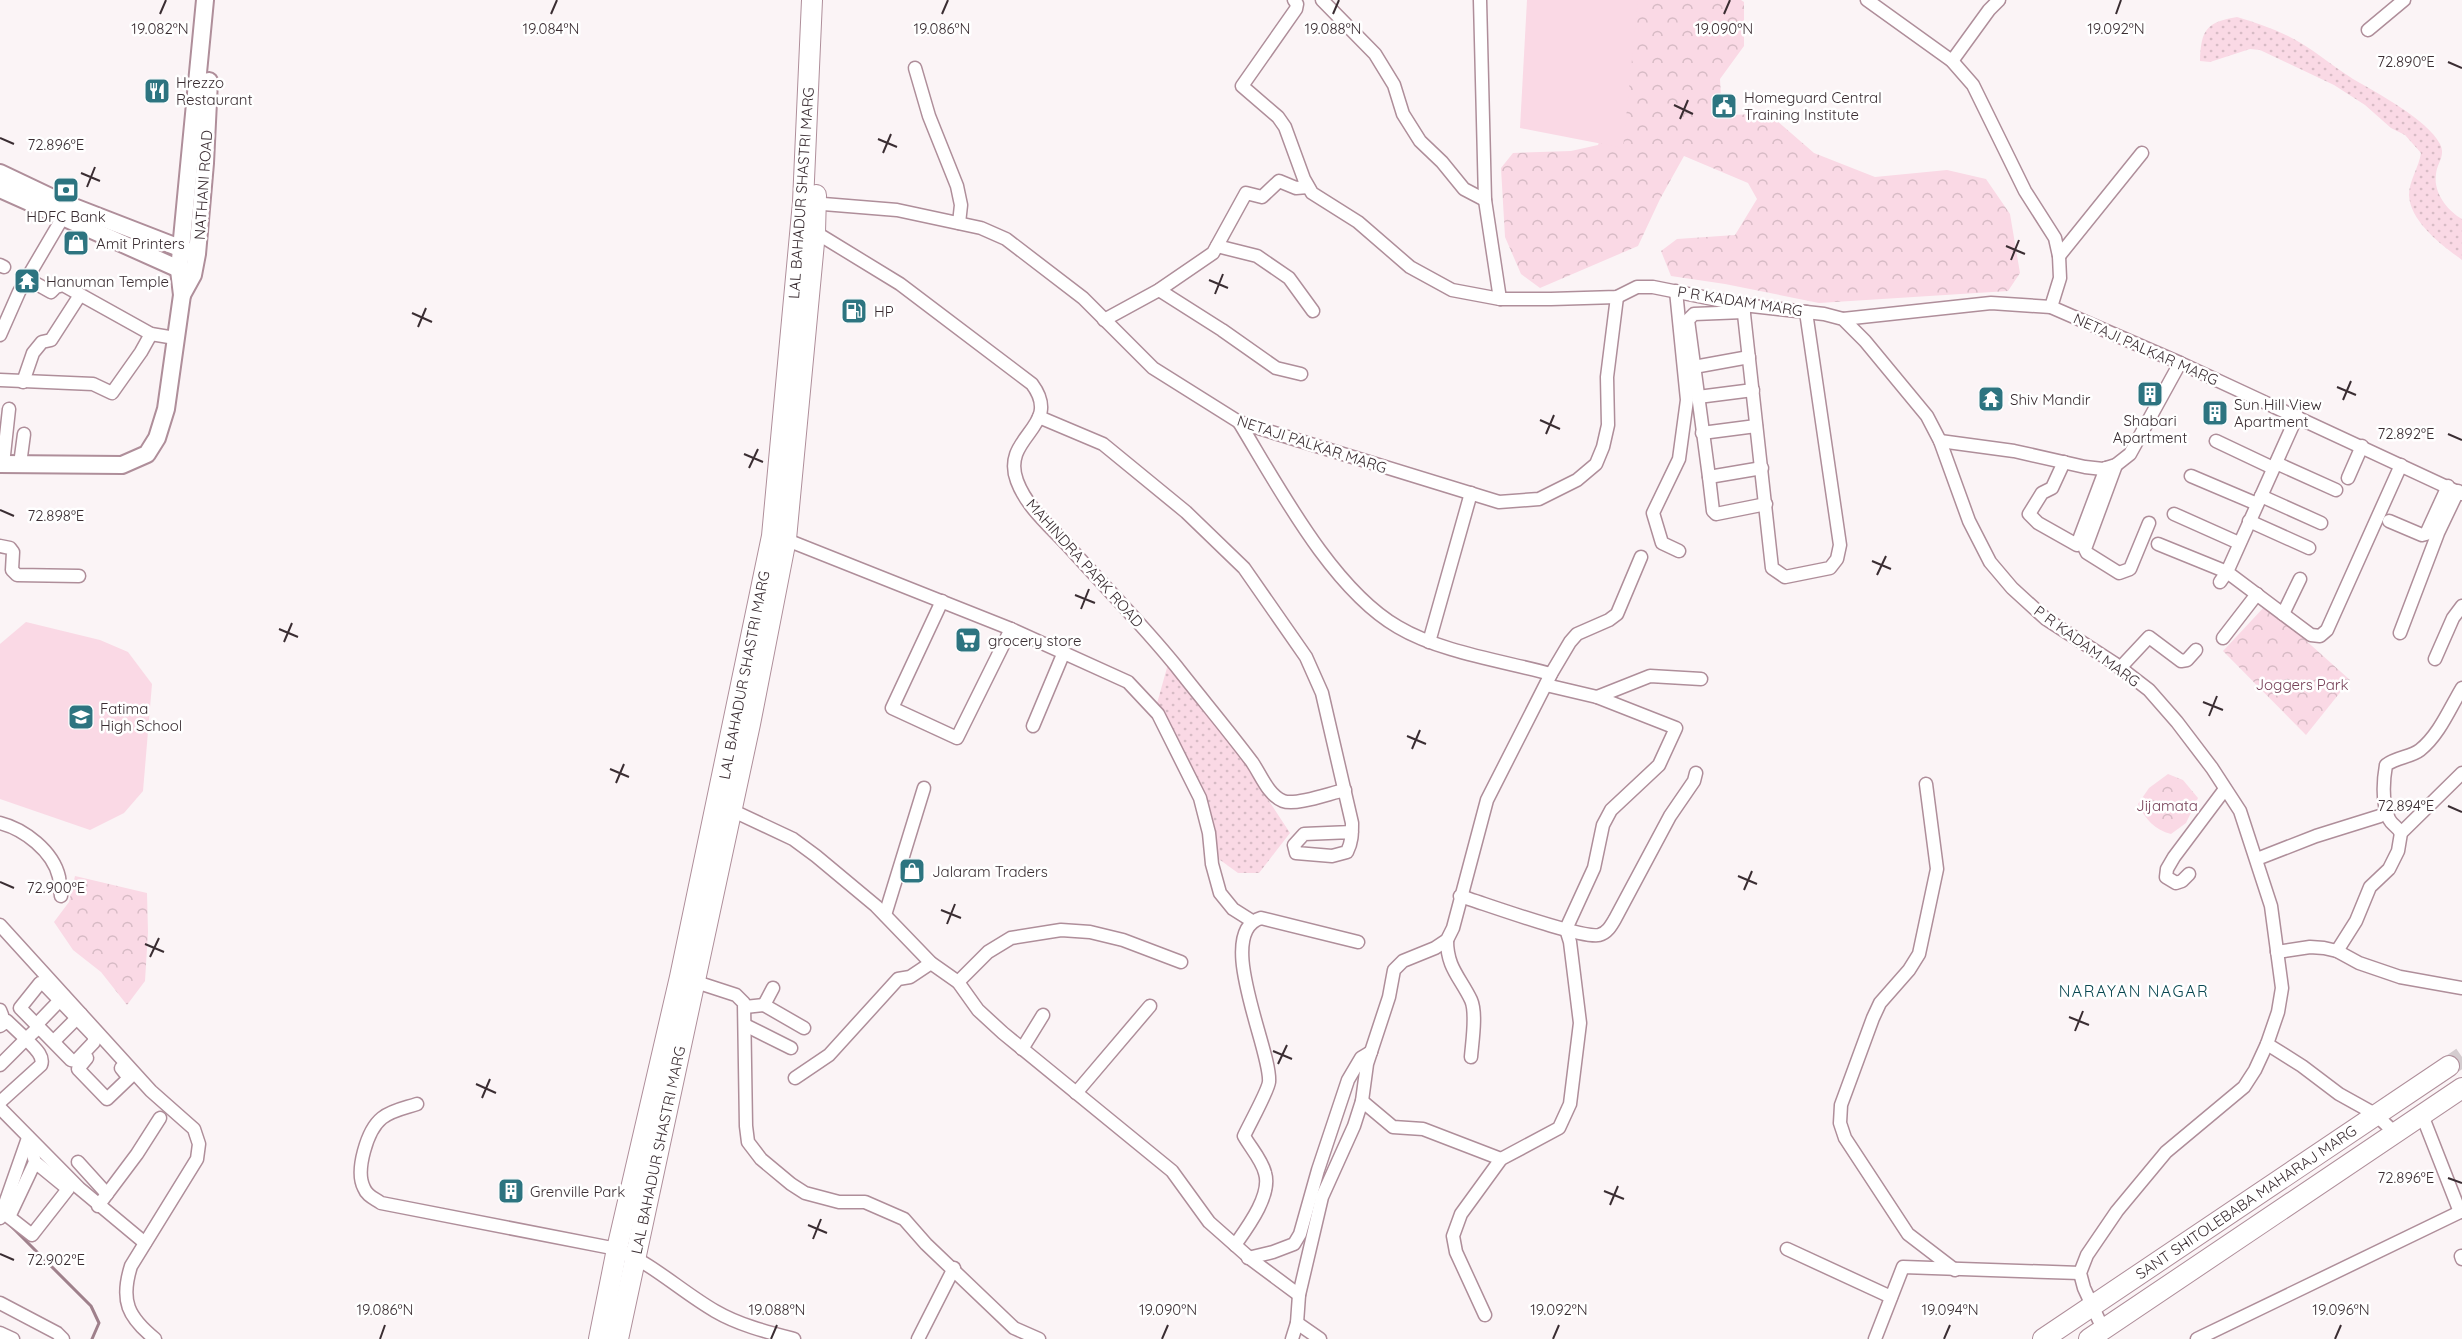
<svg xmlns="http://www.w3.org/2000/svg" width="2462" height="1339" viewBox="0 0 2462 1339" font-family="Quicksand,sans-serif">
<defs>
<pattern id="grass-dots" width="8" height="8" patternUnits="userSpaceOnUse" patternTransform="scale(1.5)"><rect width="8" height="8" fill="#fad9e5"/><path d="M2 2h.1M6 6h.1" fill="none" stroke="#d7bbc5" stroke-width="1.8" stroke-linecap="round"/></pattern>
<pattern id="forest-crowns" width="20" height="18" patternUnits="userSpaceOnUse" patternTransform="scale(1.5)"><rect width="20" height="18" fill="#fad9e5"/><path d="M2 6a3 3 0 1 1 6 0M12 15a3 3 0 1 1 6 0" fill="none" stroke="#d7bbc5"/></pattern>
</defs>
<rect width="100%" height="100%" fill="#fbf4f6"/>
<!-- grass -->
<g fill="url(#grass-dots)">
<path d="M2237 17C2255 22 2271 28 2288 36 2311 47 2331 65 2353 79 2377 93 2427 119 2440 144 2446 156 2437 163 2436 174 2433 193 2448 211 2462 219V260C2443 246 2410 222 2409 195 2409 181 2419 167 2421 153L2405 135 2391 128 2365 105 2334 85 2260 50 2250 49 2210 62 2200 61C2201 29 2207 22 2237 17Z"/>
<path d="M1168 664 1231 743 1290 833 1259 873H1238L1216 857 1205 792 1164 713 1156 707Z"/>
</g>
<!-- forest -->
<g fill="url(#forest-crowns)">
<path d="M1589 0H1741L1744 2V46L1720 79 1722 115 1769 114 1814 153 1875 177 1947 170 1986 179 2010 214 2020 273 2008 291 1819 303 1725 284 1671 276 1661 251 1677 239 1735 235 1757 199 1748 183 1684 156 1660 199 1638 246 1540 288 1521 274 1505 237 1501 168 1513 153 1571 151 1598 145 1612 110Z"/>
<path d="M2266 605 2350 680 2306 735 2223 651Z"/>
<path d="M2168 774 2183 780 2198 798 2186 823 2171 834C2155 830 2145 819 2138 804L2149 788Z"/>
<path d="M75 876 147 893 148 932 145 981 127 1005 101 972 73 950 54 922 69 902Z"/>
</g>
<!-- pitch -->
<g fill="#fad9e5">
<path d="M1527 0H1638L1623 148 1520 128Z"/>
<path d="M26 622 100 640 128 652 152 684 143 791 124 813 90 830 0 799V644Z"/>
</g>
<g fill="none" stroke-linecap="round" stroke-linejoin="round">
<!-- stream -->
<path stroke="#9f808b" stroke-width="3" d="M10 1225 91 1306 99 1323 92 1339"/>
<!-- primary-tunnel -->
<path stroke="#d4cccf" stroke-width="20" stroke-dasharray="20 10" stroke-linecap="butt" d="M2449 1066 2462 1057"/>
<!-- street casing -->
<g stroke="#af8e9a" stroke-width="15">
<g id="street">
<path d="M1294 0 1297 4 1296 9 1242 86 1278 117 1285 127 1304 179 1312 193 1358 222 1410 267 1452 290 1500 299H1551L1617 297 1637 287H1653L1743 305 1824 314 1843 319 1865 341 1927 416 1940 441 1969 521 1990 562 2012 588 2046 619 2114 663 2149 690 2177 722 2212 768 2240 811 2271 906 2282 988 2278 1012 2267 1044 2255 1070 2244 1087 2166 1152 2117 1211 2087 1255 2080 1273 2084 1288 2103 1329"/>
<path d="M1322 0 1375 54 1394 85 1403 114 1420 141 1442 162 1464 189 1485 200"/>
<path d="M1480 0 1485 200 1500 299"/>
<path d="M1867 0 1952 61 1973 85 2025 191 2055 238 2059 256 2060 278 2051 307"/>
<path d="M2368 30 2404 0"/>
<path d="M1952 61 1989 10 1999 0"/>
<path d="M915 68 929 116 957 186 961 205 959 223"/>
<path d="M811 203 897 210 981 228 1006 239 1083 298 1153 368 1239 422 1499 502 1539 499 1577 480 1596 464 1603 447 1608 425 1607 377 1617 297"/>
<path d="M815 232 900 284 1032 384C1064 427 1000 436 1017 481 1027 508 1051 527 1070 548 1105 587 1143 625 1176 666 1201 698 1228 730 1252 762 1261 775 1268 795 1283 801 1296 806 1330 793 1345 790"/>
<path d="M1217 246 1257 256 1289 278 1313 311"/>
<path d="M2059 256 2142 153"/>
<path d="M0 265 4 267"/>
<path d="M26 278 51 292 56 287 63 285 151 334 175 338"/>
<path d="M1159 290 1222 330 1276 368 1301 374"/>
<path d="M1676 291 1687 400 1679 459 1653 513 1662 543 1679 551"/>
<path d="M1743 305 1772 568 1785 577 1830 568 1837 559 1840 545 1806 312"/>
<path d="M1744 312 1694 314 1688 320 1709 477 1762 468"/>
<path d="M1843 319 1991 303 2051 307 2180 363 2462 494"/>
<path d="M1104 320 1159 290 1213 253 1246 193 1262 197 1279 181 1296 188 1308 187"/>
<path d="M0 335 19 292 63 217"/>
<path d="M1694 367 1749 357"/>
<path d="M0 380 93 384 112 393 141 352 151 334"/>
<path d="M23 382 33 353 42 342 51 340 80 295"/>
<path d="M1698 397 1753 390"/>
<path d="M2297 416 2227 572 2311 635 2320 636 2327 630 2401 465"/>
<path d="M1039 417 1103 444 1186 512 1244 568 1306 657 1322 693 1352 823C1352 834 1352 842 1347 852L1332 856 1296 853 1294 845 1304 834 1352 832"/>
<path d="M1239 422C1278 486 1332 589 1398 627 1440 652 1503 661 1551 674"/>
<path d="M1702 433 1756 426"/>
<path d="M1940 441 2014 451 2085 467 2103 469 2116 465 2130 454 2180 363"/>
<path d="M2216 441 2273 468"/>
<path d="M2064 462 2052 488 2042 493 2029 514 2038 523 2077 545 2106 468"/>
<path d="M2276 463 2336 490"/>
<path d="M3 464 9 409"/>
<path d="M20 464 24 434"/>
<path d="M2116 465 2085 549 2087 553 2119 573 2130 569 2149 523"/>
<path d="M2191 476 2257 504"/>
<path d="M1709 477 1713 511 1716 514 1766 504"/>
<path d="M2348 478 2362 446"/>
<path d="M2261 496 2321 523"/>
<path d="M2174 514 2239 543"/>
<path d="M2249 521 2309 548"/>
<path d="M2389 521 2422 535 2426 534 2448 486"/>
<path d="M782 538 1011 629 1128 682 1158 714 1200 798 1209 833 1212 864 1220 893 1233 909 1252 921"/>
<path d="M2158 544 2227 572 2220 582"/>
<path d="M0 546 10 548 13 552 12 570 17 575 79 576"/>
<path d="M942 601 892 708 957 738 1011 629"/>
<path d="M2283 614 2300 579"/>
<path d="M2400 633 2438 533 2458 491"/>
<path d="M2223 638 2257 594"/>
<path d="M1429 642 1471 493"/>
<path d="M2435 659 2453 618 2462 606"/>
<path d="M2120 668 2149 637 2181 661 2187 660 2196 650"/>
<path d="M1546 685 1597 697 1650 676 1701 679"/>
<path d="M1033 726 1064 652"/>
<path d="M1926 784 1937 869 1919 954 1909 970 1880 1003 1873 1018 1841 1105 1840 1123 1845 1138 1908 1234 1955 1270"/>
<path d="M727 808 793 839 816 856 876 906 931 963 958 982 978 1010 1003 1033 1172 1171 1209 1222 1252 1260 1299 1295"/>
<path d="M0 823C24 829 53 851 59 877 60 883 60 890 61 896"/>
<path d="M2401 833C2398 827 2392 825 2389 819 2382 802 2383 782 2386 765 2397 757 2411 757 2420 750 2439 735 2450 708 2462 688"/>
<path d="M2257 859 2316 836 2380 816"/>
<path d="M2189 874 2182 881 2176 883 2166 877 2167 869 2174 857 2225 789"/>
<path d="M1460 896C1483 903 1581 939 1599 935 1607 933 1611 926 1615 919L1670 816 1694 781 1696 773"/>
<path d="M885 915 924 788"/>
<path d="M0 925 151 1091 194 1129 199 1144 197 1159 131 1266C120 1301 128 1317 155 1339"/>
<path d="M1447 940C1447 968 1460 977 1471 1000 1477 1013 1472 1043 1471 1057"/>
<path d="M2337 951 2356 921 2370 887 2389 869 2398 851 2401 833 2462 773"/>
<path d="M2277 952 2310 947 2324 948 2337 951 2359 963 2400 977 2462 988"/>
<path d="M690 980 736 995 744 1003 746 1126 748 1142 761 1159 791 1184 805 1193 839 1202H865L904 1219 926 1244 1014 1328 1039 1339"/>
<path d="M958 982 988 952 1011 938 1061 930 1090 932 1123 940 1181 962"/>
<path d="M40 983 44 984 94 1036V1042L76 1061 71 1060 20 1008Z"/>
<path d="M764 1005 773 988"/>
<path d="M745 1007 764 1005 804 1028"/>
<path d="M0 1010 2 1015 0 1018"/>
<path d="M37 1024 64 996"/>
<path d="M745 1025 791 1048"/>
<path d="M0 1026 7 1021 26 1039 39 1027"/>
<path d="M54 1041 81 1014"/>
<path d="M2267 1044 2302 1066 2339 1094 2375 1114 2395 1133"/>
<path d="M1022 1049 1043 1015"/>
<path d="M87 1058 78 1069 107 1099 129 1078 121 1068"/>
<path d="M0 1065 26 1039C32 1046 45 1055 41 1065L0 1102"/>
<path d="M795 1078 829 1055 898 979 910 977 931 963"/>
<path d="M1076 1093 1150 1006"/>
<path d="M1362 1101 1393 1127 1423 1129 1501 1159"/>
<path d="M417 1104C405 1108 392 1110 382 1118 367 1130 355 1171 364 1188 367 1196 374 1198 381 1203L617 1249C653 1264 682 1292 715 1311 739 1325 767 1332 794 1339"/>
<path d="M0 1108 79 1188 145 1243"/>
<path d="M2422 1115 2460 1212"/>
<path d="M28 1137 35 1162 68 1189 32 1235 9 1217 35 1162"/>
<path d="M78 1162 107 1194"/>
<path d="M98 1206 137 1154 160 1118"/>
<path d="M0 1218 28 1138"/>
<path d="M1235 1245C1247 1228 1272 1195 1265 1173 1262 1160 1250 1147 1244 1136 1249 1125 1268 1091 1269 1082 1272 1051 1213 932 1261 918L1358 942"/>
<path d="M1787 1249 1891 1297"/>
<path d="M2461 1256 2462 1259"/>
<path d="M1248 1258 1273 1252 1294 1244 1300 1234 1318 1170 1348 1080 1361 1058 1371 1052"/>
<path d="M0 1303 57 1333 63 1339"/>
<path d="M1485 1315 1456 1252 1453 1236 1461 1214 1501 1159 1559 1128 1570 1104 1580 1023 1570 942 1566 929 1594 868 1603 825 1611 810 1659 765 1676 728 1597 697"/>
<path d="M1297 1323 1320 1339"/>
<path d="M0 1333 13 1339"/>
<path d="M918 1339 954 1268"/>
<path d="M1292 1339 1297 1323 1299 1295 1322 1197 1354 1126 1362 1101 1367 1064 1389 997 1394 970 1403 961 1435 948 1447 940 1453 928 1487 800 1551 674 1570 642 1577 634 1609 620 1617 614 1641 557"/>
<path d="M1875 1339 1903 1267 2080 1273"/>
<path d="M2197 1339 2462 1211"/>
</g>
</g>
<!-- secondary casing -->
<g stroke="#af8e9a" stroke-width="20">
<g id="secondary">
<path d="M0 173 61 202 190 252"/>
<path d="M0 189 188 273"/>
<path d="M182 295 193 275 197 254 205 163 209 81"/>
<path d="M0 464 122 465 147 454 157 438 166 409 182 295 179 270 205 0"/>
</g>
</g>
<!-- primary casing -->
<g stroke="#af8e9a" stroke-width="22">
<g id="primary">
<path d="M599 1339 617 1249 680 977 772 536 803 202 812 0"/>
<path d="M618 1339 750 724 786 539 815 232 816 195"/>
<path d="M2043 1339 2449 1066"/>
<path d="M2089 1339 2462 1088"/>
</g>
</g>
<!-- street -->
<use href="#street" stroke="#fff" stroke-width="12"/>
<!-- secondary -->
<use href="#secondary" stroke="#fff" stroke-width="16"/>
<!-- primary -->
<use href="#primary" stroke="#fff" stroke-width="20"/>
</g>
<!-- ticks -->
<path fill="none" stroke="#3a2d32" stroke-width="2" d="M160 14 166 0M551 14 557 0M942 14 948 0M1333 14 1339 0M1724 14 1730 0M2116 14 2121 0M2448 62 2462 68M1674 105 1693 114M1680 119 1688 100M0 138 14 144M878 139 897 147M883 153 891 134M81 173 100 181M87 187 95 167M2006 246 2025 254M2011 260 2019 240M1209 280 1228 288M1215 294 1223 274M412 313 432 322M418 327 426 308M2337 387 2356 395M2343 400 2351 381M1540 420 1560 429M1546 434 1554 415M2448 434 2462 440M744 454 763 462M749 468 758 449M0 510 14 516M1872 561 1891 569M1877 575 1886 556M1075 595 1095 603M1081 609 1089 589M279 629 298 637M284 642 292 623M2203 702 2223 710M2209 716 2217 696M1407 736 1426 744M1412 749 1420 730M610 769 629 777M616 783 624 764M2448 806 2462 812M1738 876 1757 884M0 882 14 888M1744 890 1752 871M941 910 961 918M947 924 955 904M145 944 164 952M150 957 159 938M2069 1017 2089 1025M2075 1031 2083 1011M1273 1051 1292 1059M1278 1064 1287 1045M476 1084 496 1093M482 1098 490 1079M2448 1178 2462 1183M1604 1191 1624 1199M1610 1205 1618 1186M808 1225 827 1233M813 1239 821 1219M0 1254 14 1260M380 1339 385 1325M771 1339 777 1325M1162 1339 1168 1325M1553 1339 1559 1325M1944 1339 1950 1325M2335 1339 2341 1325"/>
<!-- icons -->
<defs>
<g id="restaurant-square" transform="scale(1.35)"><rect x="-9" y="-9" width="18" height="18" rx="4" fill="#2d7480" stroke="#fff"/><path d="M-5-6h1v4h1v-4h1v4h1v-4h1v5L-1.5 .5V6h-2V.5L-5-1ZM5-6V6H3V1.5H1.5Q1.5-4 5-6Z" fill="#fff"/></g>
<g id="civic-square" transform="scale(1.35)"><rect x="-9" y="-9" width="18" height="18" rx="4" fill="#2d7480" stroke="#fff"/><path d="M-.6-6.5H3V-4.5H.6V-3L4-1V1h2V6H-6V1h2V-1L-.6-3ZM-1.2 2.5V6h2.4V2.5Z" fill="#fff"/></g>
<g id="bank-square" transform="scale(1.35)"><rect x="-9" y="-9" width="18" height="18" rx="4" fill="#2d7480" stroke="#fff"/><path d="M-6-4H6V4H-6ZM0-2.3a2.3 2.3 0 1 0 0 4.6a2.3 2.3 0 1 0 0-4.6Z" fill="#fff"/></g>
<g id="shop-square" transform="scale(1.35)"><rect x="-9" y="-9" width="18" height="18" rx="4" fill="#2d7480" stroke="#fff"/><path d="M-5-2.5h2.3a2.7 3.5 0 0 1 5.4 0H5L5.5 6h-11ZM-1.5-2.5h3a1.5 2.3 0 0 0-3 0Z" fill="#fff"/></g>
<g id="temple-square" transform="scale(1.35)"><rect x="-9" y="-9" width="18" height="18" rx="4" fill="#2d7480" stroke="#fff"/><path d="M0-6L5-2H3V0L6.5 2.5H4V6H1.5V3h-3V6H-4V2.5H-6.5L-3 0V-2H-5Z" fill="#fff"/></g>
<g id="fuel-square" transform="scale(1.35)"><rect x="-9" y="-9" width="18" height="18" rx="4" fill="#2d7480" stroke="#fff"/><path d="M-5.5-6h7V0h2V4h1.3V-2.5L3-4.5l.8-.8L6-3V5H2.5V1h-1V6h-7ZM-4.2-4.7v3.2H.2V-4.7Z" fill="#fff"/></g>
<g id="building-square" transform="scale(1.35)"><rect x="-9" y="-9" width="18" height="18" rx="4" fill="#2d7480" stroke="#fff"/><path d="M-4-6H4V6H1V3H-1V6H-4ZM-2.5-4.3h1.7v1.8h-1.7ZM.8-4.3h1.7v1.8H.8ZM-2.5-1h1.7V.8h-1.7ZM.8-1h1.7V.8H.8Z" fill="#fff"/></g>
<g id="supermarket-square" transform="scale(1.35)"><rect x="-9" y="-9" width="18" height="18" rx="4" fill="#2d7480" stroke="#fff"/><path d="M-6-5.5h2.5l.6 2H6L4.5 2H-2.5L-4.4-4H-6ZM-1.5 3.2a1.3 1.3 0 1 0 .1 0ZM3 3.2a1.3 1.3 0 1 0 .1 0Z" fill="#fff"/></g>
<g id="school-square" transform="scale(1.35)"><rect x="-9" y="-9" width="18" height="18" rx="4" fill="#2d7480" stroke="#fff"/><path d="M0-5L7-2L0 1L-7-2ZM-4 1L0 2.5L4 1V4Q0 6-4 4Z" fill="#fff"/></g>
</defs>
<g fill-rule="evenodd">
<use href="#restaurant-square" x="157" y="91"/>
<use href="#civic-square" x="1724" y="106"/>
<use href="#bank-square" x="66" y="190"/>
<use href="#shop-square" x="76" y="243"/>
<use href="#temple-square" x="27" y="281"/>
<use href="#fuel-square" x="854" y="311"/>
<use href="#building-square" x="2150" y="394"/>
<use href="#temple-square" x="1991" y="399"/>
<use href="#building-square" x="2215" y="413"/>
<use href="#supermarket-square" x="968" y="640"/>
<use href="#school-square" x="81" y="717"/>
<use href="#shop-square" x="912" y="871"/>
<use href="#building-square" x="511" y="1191"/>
</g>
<g text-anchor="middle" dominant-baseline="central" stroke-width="5" stroke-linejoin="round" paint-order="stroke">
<!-- poi labels -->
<g font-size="15" fill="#3a2d32" stroke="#fff" text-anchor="start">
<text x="176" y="82">Hrezzo<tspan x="176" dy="17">Restaurant</tspan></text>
<text x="1744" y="97">Homeguard Central<tspan x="1744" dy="17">Training Institute</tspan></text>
<text x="66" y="216" text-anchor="middle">HDFC Bank</text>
<text x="96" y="243">Amit Printers</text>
<text x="46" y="281">Hanuman Temple</text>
<text x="874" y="311">HP</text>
<text x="2010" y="399">Shiv Mandir</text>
<text x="2234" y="404">Sun Hill View<tspan x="2234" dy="17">Apartment</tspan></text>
<text x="2150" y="420" text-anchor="middle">Shabari<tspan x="2150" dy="17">Apartment</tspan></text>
<text x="988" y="640">grocery store</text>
<text x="100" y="708">Fatima<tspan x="100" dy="17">High School</tspan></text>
<text x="932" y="871">Jalaram Traders</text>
<text x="530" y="1191">Grenville Park</text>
</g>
<!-- street labels -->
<g font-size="15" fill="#3a2d32" stroke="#fff">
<text transform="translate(203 185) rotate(-86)">NATHANI ROAD</text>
<text transform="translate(801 193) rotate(-86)">LAL BAHADUR SHASTRI MARG</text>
<text transform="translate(1740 301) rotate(9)">P R KADAM MARG</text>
<text transform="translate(2146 349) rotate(24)">NETAJI PALKAR MARG</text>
<text transform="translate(1312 444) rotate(18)">NETAJI PALKAR MARG</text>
<text transform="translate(1085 563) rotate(48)">MAHINDRA PARK ROAD</text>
<text transform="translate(2087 646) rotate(36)">P R KADAM MARG</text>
<text transform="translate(744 675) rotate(-79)">LAL BAHADUR SHASTRI MARG</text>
<text transform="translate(658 1150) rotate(-78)">LAL BAHADUR SHASTRI MARG</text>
<text transform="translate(2246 1202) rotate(-34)">SANT SHITOLEBABA MAHARAJ MARG</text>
</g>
<!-- park labels -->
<g font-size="15" fill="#764057" stroke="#fff">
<text x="2302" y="684">Joggers Park</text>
<text x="2167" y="805">Jijamata</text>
</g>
<!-- neighbourhood labels -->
<g font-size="16" letter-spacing="1.5" fill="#094751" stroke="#fff">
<text x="2134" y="991">NARAYAN NAGAR</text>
</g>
</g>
<g font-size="15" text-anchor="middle" fill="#3a2d32" stroke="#fff" stroke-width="5" stroke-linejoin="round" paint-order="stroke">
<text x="160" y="34">19.082°N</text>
<text x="551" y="34">19.084°N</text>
<text x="942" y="34">19.086°N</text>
<text x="1333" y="34">19.088°N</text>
<text x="1724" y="34">19.090°N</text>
<text x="2116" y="34">19.092°N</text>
<text x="2406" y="67">72.890°E</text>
<text x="56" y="150">72.896°E</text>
<text x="2406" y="439">72.892°E</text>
<text x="56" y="521">72.898°E</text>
<text x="2406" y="811">72.894°E</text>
<text x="56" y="893">72.900°E</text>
<text x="2406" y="1183">72.896°E</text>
<text x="56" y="1265">72.902°E</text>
<text x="385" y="1315">19.086°N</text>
<text x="777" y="1315">19.088°N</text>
<text x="1168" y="1315">19.090°N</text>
<text x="1559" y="1315">19.092°N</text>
<text x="1950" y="1315">19.094°N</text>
<text x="2341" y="1315">19.096°N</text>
</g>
</svg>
